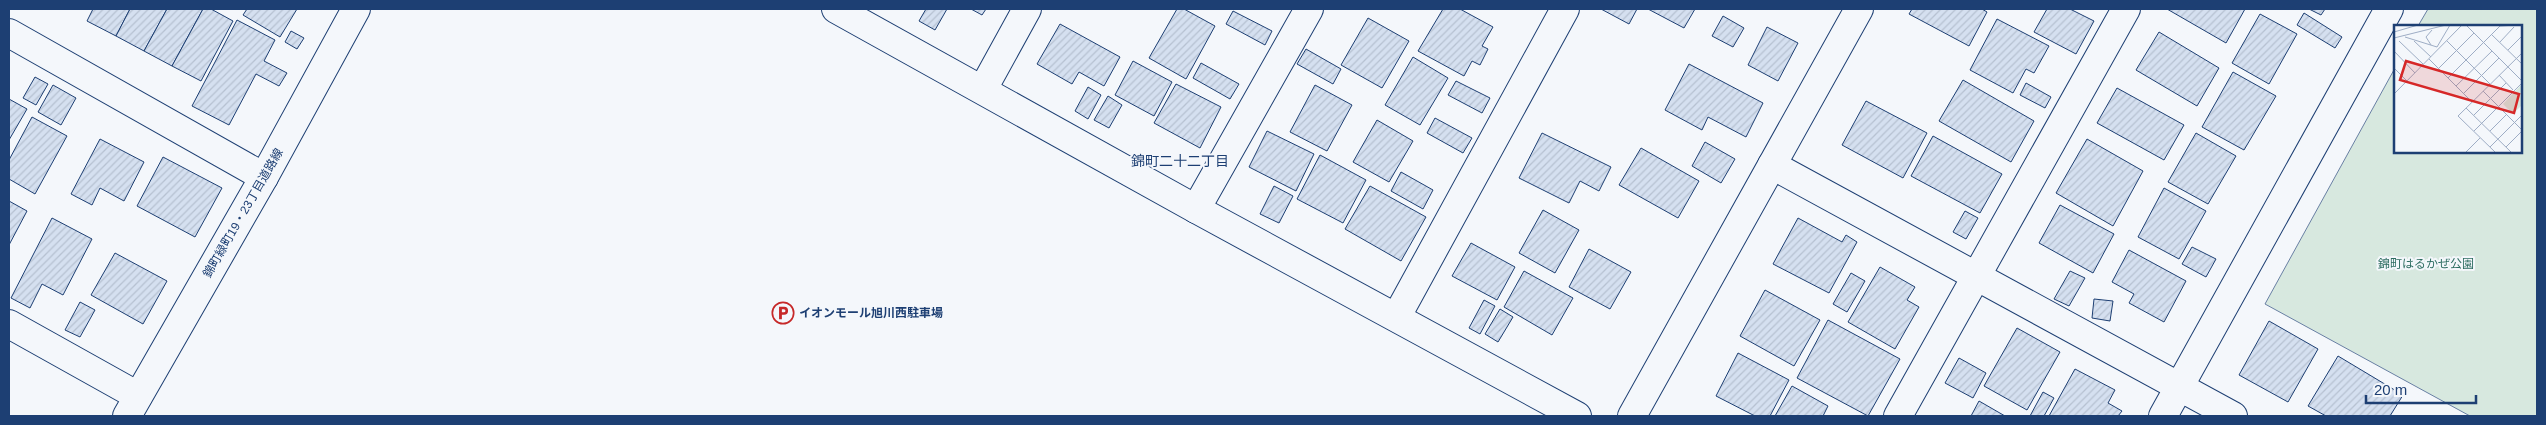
<svg xmlns="http://www.w3.org/2000/svg" width="2546" height="425" viewBox="0 0 2546 425" font-family="Helvetica,'Noto Sans JP',sans-serif">
<defs>
<pattern id="building-hatch" width="6" height="6" patternUnits="userSpaceOnUse" patternTransform="scale(1.25)"><rect width="6" height="6" fill="#d5e0f0"/><path d="M-1 1l2-2M0 6l6-6M5 7l2-2" fill="none" stroke="#b6c1d1"/></pattern>
</defs>
<rect width="100%" height="100%" fill="#f4f7fb"/>
<!-- park -->
<path fill="#d7e8df" stroke="#687fa3" d="M2428 9H2537V416H2470L2265 304 2395 68V151H2520V26H2418Z"/>
<!-- building -->
<g fill="url(#building-hatch)" stroke="#1d3f73">
<path d="M93 9H130L116 36 87 21Z"/>
<path d="M130 9H167L144 51 116 36Z"/>
<path d="M167 9H203L172 66 144 51Z"/>
<path d="M203 9H211L233 21 201 81 172 66Z"/>
<path d="M247 9H297L280 37 243 15Z"/>
<path d="M926 9H947L935 30 919 21Z"/>
<path d="M971 9H986L982 15Z"/>
<path d="M1177 9H1184L1215 26 1186 79 1149 58Z"/>
<path d="M1443 9H1460L1493 27 1482 46 1488 49 1480 65 1472 61 1464 76 1418 51Z"/>
<path d="M1601 9H1637L1629 24Z"/>
<path d="M1648 9H1695L1684 28Z"/>
<path d="M1912 9H1982L1987 12 1969 46 1909 14Z"/>
<path d="M2047 9H2070L2094 21 2076 54 2034 32Z"/>
<path d="M2167 9H2245L2226 43Z"/>
<path d="M2309 9H2325L2321 15Z"/>
<path d="M1233 11 1272 31 1265 45 1226 24Z"/>
<path d="M2304 13 2342 37 2335 48 2297 25Z"/>
<path d="M2260 14 2297 34 2269 84 2232 63Z"/>
<path d="M1723 16 1744 28 1733 47 1712 36Z"/>
<path d="M1368 18 1409 41 1382 88 1341 65Z"/>
<path d="M1997 19 2049 46 2034 73 2026 69 2013 93 1970 70Z"/>
<path d="M237 20 275 40 264 61 287 73 279 86 256 74 229 125 192 106Z"/>
<path d="M1060 24 1120 57 1104 86 1079 72 1072 84 1037 64Z"/>
<path d="M1767 27 1798 43 1778 81 1748 65Z"/>
<path d="M291 31 304 38 297 49 285 42Z"/>
<path d="M2159 32 2219 68 2197 106 2136 70Z"/>
<path d="M1306 49 1341 69 1333 84 1297 64Z"/>
<path d="M1413 57 1448 78 1420 125 1385 105Z"/>
<path d="M1133 61 1172 82 1154 116 1115 95Z"/>
<path d="M1201 63 1239 84 1230 99 1193 78Z"/>
<path d="M1689 64 1763 103 1746 137 1708 117 1702 130 1665 110Z"/>
<path d="M2233 72 2276 96 2244 150 2202 127Z"/>
<path d="M35 77 48 84 36 105 23 98Z"/>
<path d="M1963 80 2034 121 2011 162 1939 121Z"/>
<path d="M1456 81 1490 98 1482 113 1448 95Z"/>
<path d="M2026 83 2051 97 2045 108 2020 95Z"/>
<path d="M1176 84 1221 107 1200 148 1154 123Z"/>
<path d="M53 85 76 98 61 125 38 112Z"/>
<path d="M1315 85 1352 105 1327 151 1290 132Z"/>
<path d="M1088 87 1101 95 1088 119 1075 111Z"/>
<path d="M2117 88 2184 125 2164 160 2097 123Z"/>
<path d="M1108 96 1122 105 1109 128 1094 120Z"/>
<path d="M9 99 27 109 9 140Z"/>
<path d="M1866 101 1927 133 1903 178 1842 145Z"/>
<path d="M32 117 67 136 35 194 9 179V160Z"/>
<path d="M1435 118 1472 138 1463 153 1427 133Z"/>
<path d="M1377 120 1413 141 1389 182 1353 162Z"/>
<path d="M1267 131 1314 154 1296 191 1249 167Z"/>
<path d="M1542 133 1611 167 1599 191 1580 181 1569 203 1519 178Z"/>
<path d="M2196 133 2236 156 2208 204 2168 182Z"/>
<path d="M1933 136 2002 174 1980 213 1911 176Z"/>
<path d="M100 139 144 162 124 201 100 188 92 205 71 194Z"/>
<path d="M2087 139 2143 171 2113 226 2056 193Z"/>
<path d="M1705 142 1735 159 1721 183 1692 166Z"/>
<path d="M1641 148 1699 181 1678 218 1619 185Z"/>
<path d="M1320 155 1366 180 1343 223 1297 199Z"/>
<path d="M163 157 222 188 195 237 137 206Z"/>
<path d="M1401 172 1433 190 1423 209 1391 191Z"/>
<path d="M1274 186 1293 196 1279 223 1260 214Z"/>
<path d="M1370 186 1426 217 1401 261 1345 229Z"/>
<path d="M2164 188 2206 211 2179 259 2138 237Z"/>
<path d="M9 201 27 211 9 245Z"/>
<path d="M2060 205 2114 234 2093 273 2039 243Z"/>
<path d="M1543 210 1579 230 1555 273 1519 253Z"/>
<path d="M1965 211 1978 218 1966 239 1953 232Z"/>
<path d="M52 218 92 239 63 295 42 284 30 308 11 298Z"/>
<path d="M1798 218 1842 242 1846 235 1857 242 1829 293 1773 264Z"/>
<path d="M1471 243 1515 267 1497 300 1452 276Z"/>
<path d="M2192 247 2216 259 2206 277 2182 264Z"/>
<path d="M1589 249 1631 272 1610 309 1569 287Z"/>
<path d="M2129 250 2186 281 2164 322 2129 303 2134 294 2112 282Z"/>
<path d="M115 253 167 281 143 324 91 295Z"/>
<path d="M1880 267 1915 287 1907 300 1919 307 1895 349 1848 322Z"/>
<path d="M1524 271 1573 298 1552 335 1504 307Z"/>
<path d="M2070 271 2085 278 2069 306 2054 299Z"/>
<path d="M1851 273 1865 281 1847 312 1833 304Z"/>
<path d="M1765 290 1820 320 1794 366 1740 336Z"/>
<path d="M2094 299 2113 301 2110 321 2092 318Z"/>
<path d="M1484 300 1495 306 1480 334 1469 328Z"/>
<path d="M80 302 95 310 80 337 65 330Z"/>
<path d="M1500 309 1513 317 1498 342 1485 334Z"/>
<path d="M1828 320 1900 359 1868 416 1797 378Z"/>
<path d="M2269 321 2318 349 2288 402 2239 375Z"/>
<path d="M2017 328 2060 352 2027 410 1984 386Z"/>
<path d="M1738 353 1789 380 1770 416H1755L1716 396Z"/>
<path d="M2338 356 2403 395 2390 416H2326L2308 406Z"/>
<path d="M1959 358 1986 373 1973 398 1945 383Z"/>
<path d="M2075 369 2115 390 2108 403 2122 411 2118 416H2049Z"/>
<path d="M1792 386 1828 406 1823 416H1775Z"/>
<path d="M2043 392 2054 398 2044 416H2030Z"/>
<path d="M1979 401 2005 416H1971Z"/>
</g>
<g fill="none" stroke-linecap="round" stroke-linejoin="round">
<!-- street casing -->
<g stroke="#1d3f73" stroke-width="30">
<g id="street">
<path d="M836 9 1196 209 1577 416"/>
<path d="M9 33 264 177"/>
<path d="M983 89 1027 9"/>
<path d="M1772 165 2233 416"/>
<path d="M1196 209 1309 9"/>
<path d="M1397 316 1565 9"/>
<path d="M9 324 138 396"/>
<path d="M127 416 264 177 356 9"/>
<path d="M1632 416 1859 9"/>
<path d="M1898 416 2126 9"/>
<path d="M2163 416 2389 9"/>
</g>
</g>
<!-- street -->
<use href="#street" stroke="#f4f7fb" stroke-width="28"/>
</g>
<!-- icons -->
<defs>
<g id="parking-ring" transform="scale(1.125)"><circle r="9.5" fill="#f4f7fb" stroke="#c62828" stroke-width="1.5"/><path d="M-3.5-5.5H1a3.5 3.5 0 0 1 0 7H-1V5.5H-3.5ZM-1-3.4V-.6H.8a1.4 1.4 0 0 0 0-2.8Z" fill="#c62828"/></g>
</defs>
<g fill-rule="evenodd">
<use href="#parking-ring" x="783" y="313"/>
</g>
<g text-anchor="middle" dominant-baseline="central" stroke-width="4" stroke-linejoin="round" paint-order="stroke">
<!-- street labels -->
<g font-size="12" fill="#1d3f73" stroke="#f4f7fb">
<text transform="translate(243 213) rotate(-60)">錦町緑町19・23丁目道路線</text>
</g>
<!-- park labels -->
<g font-size="12" fill="#2c6c60" stroke="#f4f7fb">
<text x="2426" y="264">錦町はるかぜ公園</text>
</g>
<!-- poi labels -->
<g font-size="12" font-weight="bold" fill="#1d3f73" stroke="#f4f7fb" text-anchor="start">
<text x="799" y="313">イオンモール旭川西駐車場</text>
</g>
<!-- neighbourhood labels -->
<g font-size="14" fill="#1d3f73" stroke="#f4f7fb">
<text x="1180" y="161">錦町二十二丁目</text>
</g>
</g>
<!-- overview -->
<g transform="translate(2394 25)">
<rect width="128" height="128" fill="#f4f7fb"/>
<path d="M127 60V81L119 89 109 79Z" fill="#d7e8df"/>
<path fill="none" stroke="#9eadc5" stroke-width="1" d="M72 0 128 56M106 1 122 0M0 7 24 0M98 10 128 39M11 12 43 22 56 0M0 13 52 0M5 16 29 39M20 16 37 32M53 16 96 59M106 17 120 2M37 20 32 12 38 5M114 25 128 11M0 26 21 48M35 34 78 77M0 43 13 56M45 43 80 8M105 50 119 65M54 53 106 1M62 61 98 26M89 66 128 105M70 68 105 33M0 69 68 0M72 83 117 127M80 90 112 58M80 106 128 58M96 106 112 90M96 122 128 90M112 122 128 106M72 127 86 113M101 127 64 91 128 28"/>
<path fill="#d62828" fill-opacity="0.15" stroke="#d62828" stroke-width="2.5" d="M12 36 125 69 120 88 6 55Z"/>
<rect width="128" height="128" fill="none" stroke="#1d3f73" stroke-width="2.5"/>
</g>
<!-- border -->
<rect width="2546" height="425" fill="none" stroke="#1d3f73" stroke-width="20"/>
<!-- scale -->
<path d="M2366 395v8h110v-8" fill="none" stroke="#1d3f73" stroke-width="2.5"/>
<text x="2374" y="395" font-size="15" fill="#1d3f73" stroke="#f4f7fb" stroke-width="4" paint-order="stroke">20 m</text>
</svg>
